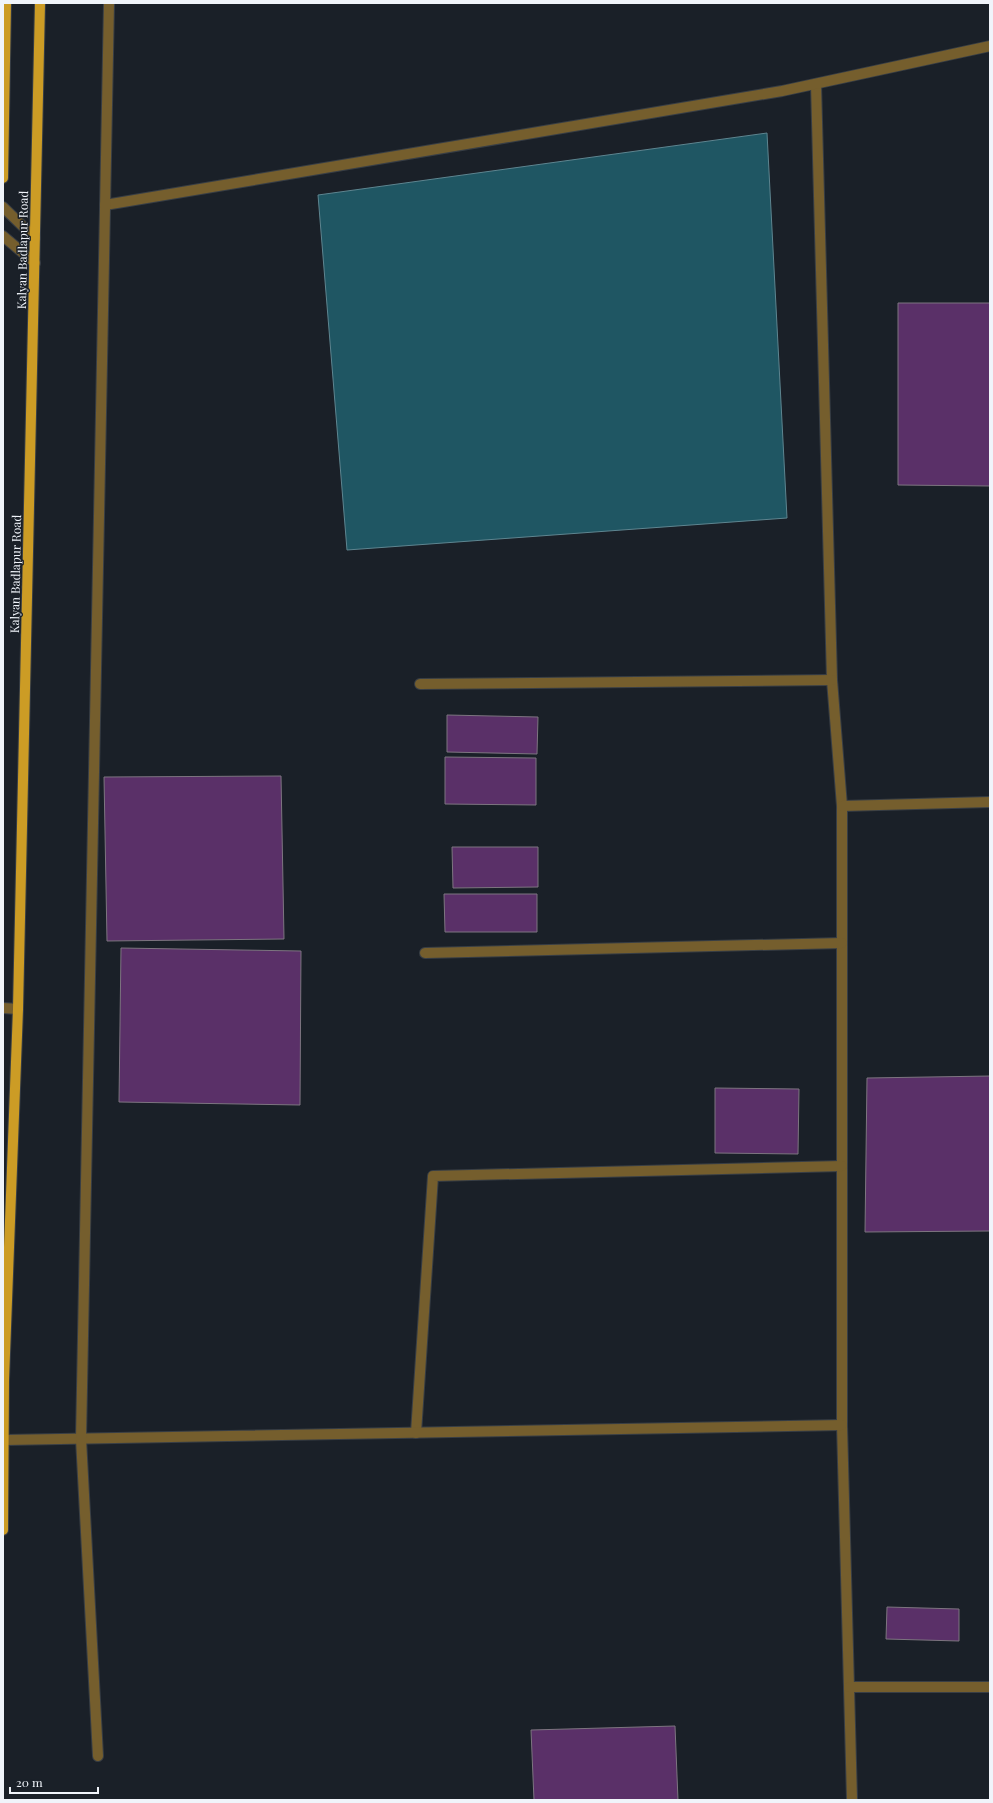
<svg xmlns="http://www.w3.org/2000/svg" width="993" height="1803" viewBox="0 0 993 1803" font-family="'Playfair Display',serif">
<rect width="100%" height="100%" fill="#1a2028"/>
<!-- water -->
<path fill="#1f5663" stroke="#5e8590" d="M767 133 787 518 347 550 318 195Z"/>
<!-- building -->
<g fill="#5a3068" stroke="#7d7580">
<path d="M898 303H990V486L898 485Z"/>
<path d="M447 715 538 717 537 754 447 752Z"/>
<path d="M445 757 536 758V805L445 804Z"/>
<path d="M281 776 284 939 107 941 104 777Z"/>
<path d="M452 847H538V887L453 888Z"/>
<path d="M444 894H537V932H445Z"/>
<path d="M121 948 301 951 300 1105 119 1102Z"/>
<path d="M990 1076V1231L865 1232 867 1078Z"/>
<path d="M715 1088 799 1089 798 1154 715 1153Z"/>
<path d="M887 1607 959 1609V1641L886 1639Z"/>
<path d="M675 1726 678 1800H534L531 1730Z"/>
</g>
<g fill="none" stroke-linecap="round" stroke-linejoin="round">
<!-- minor casing -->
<g stroke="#383e45" stroke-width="12">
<g id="minor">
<path d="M816 84 832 680 842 806V1425L852 1800"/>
<path d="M105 205 782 91 990 46"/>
<path d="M3 207 35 238"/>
<path d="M3 236 35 263"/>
<path d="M420 684 832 680"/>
<path d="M842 806 990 802"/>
<path d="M425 953 842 943"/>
<path d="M3 1008 18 1009"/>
<path d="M416 1433 433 1176 842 1166"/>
<path d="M4 1440 842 1425"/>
<path d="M849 1687H990"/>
<path d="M98 1756 81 1439 109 3"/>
</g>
</g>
<!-- major casing -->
<g stroke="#383e45" stroke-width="12">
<g id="major">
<path d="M3 178 6 3"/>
<path d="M3 1530 4 1380 18 1009 40 3"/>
</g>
</g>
<!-- minor -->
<use href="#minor" stroke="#755e2d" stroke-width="10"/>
<!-- major -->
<use href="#major" stroke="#cc9c25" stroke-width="10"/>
</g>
<g text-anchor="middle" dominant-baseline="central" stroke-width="3" stroke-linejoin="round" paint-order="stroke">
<!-- street labels -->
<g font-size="12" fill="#f0f4fa" stroke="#1a2028">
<text transform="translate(22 250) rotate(-89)">Kalyan Badlapur Road</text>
<text transform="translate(15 574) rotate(-89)">Kalyan Badlapur Road</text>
</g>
</g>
<!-- border -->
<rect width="993" height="1803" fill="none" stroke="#f0f4fa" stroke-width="8"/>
<!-- scale -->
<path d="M10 1787v6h88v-6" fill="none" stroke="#f0f4fa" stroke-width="2"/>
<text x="16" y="1787" font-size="12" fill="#f0f4fa" stroke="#1a2028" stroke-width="3" paint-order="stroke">20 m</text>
</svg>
